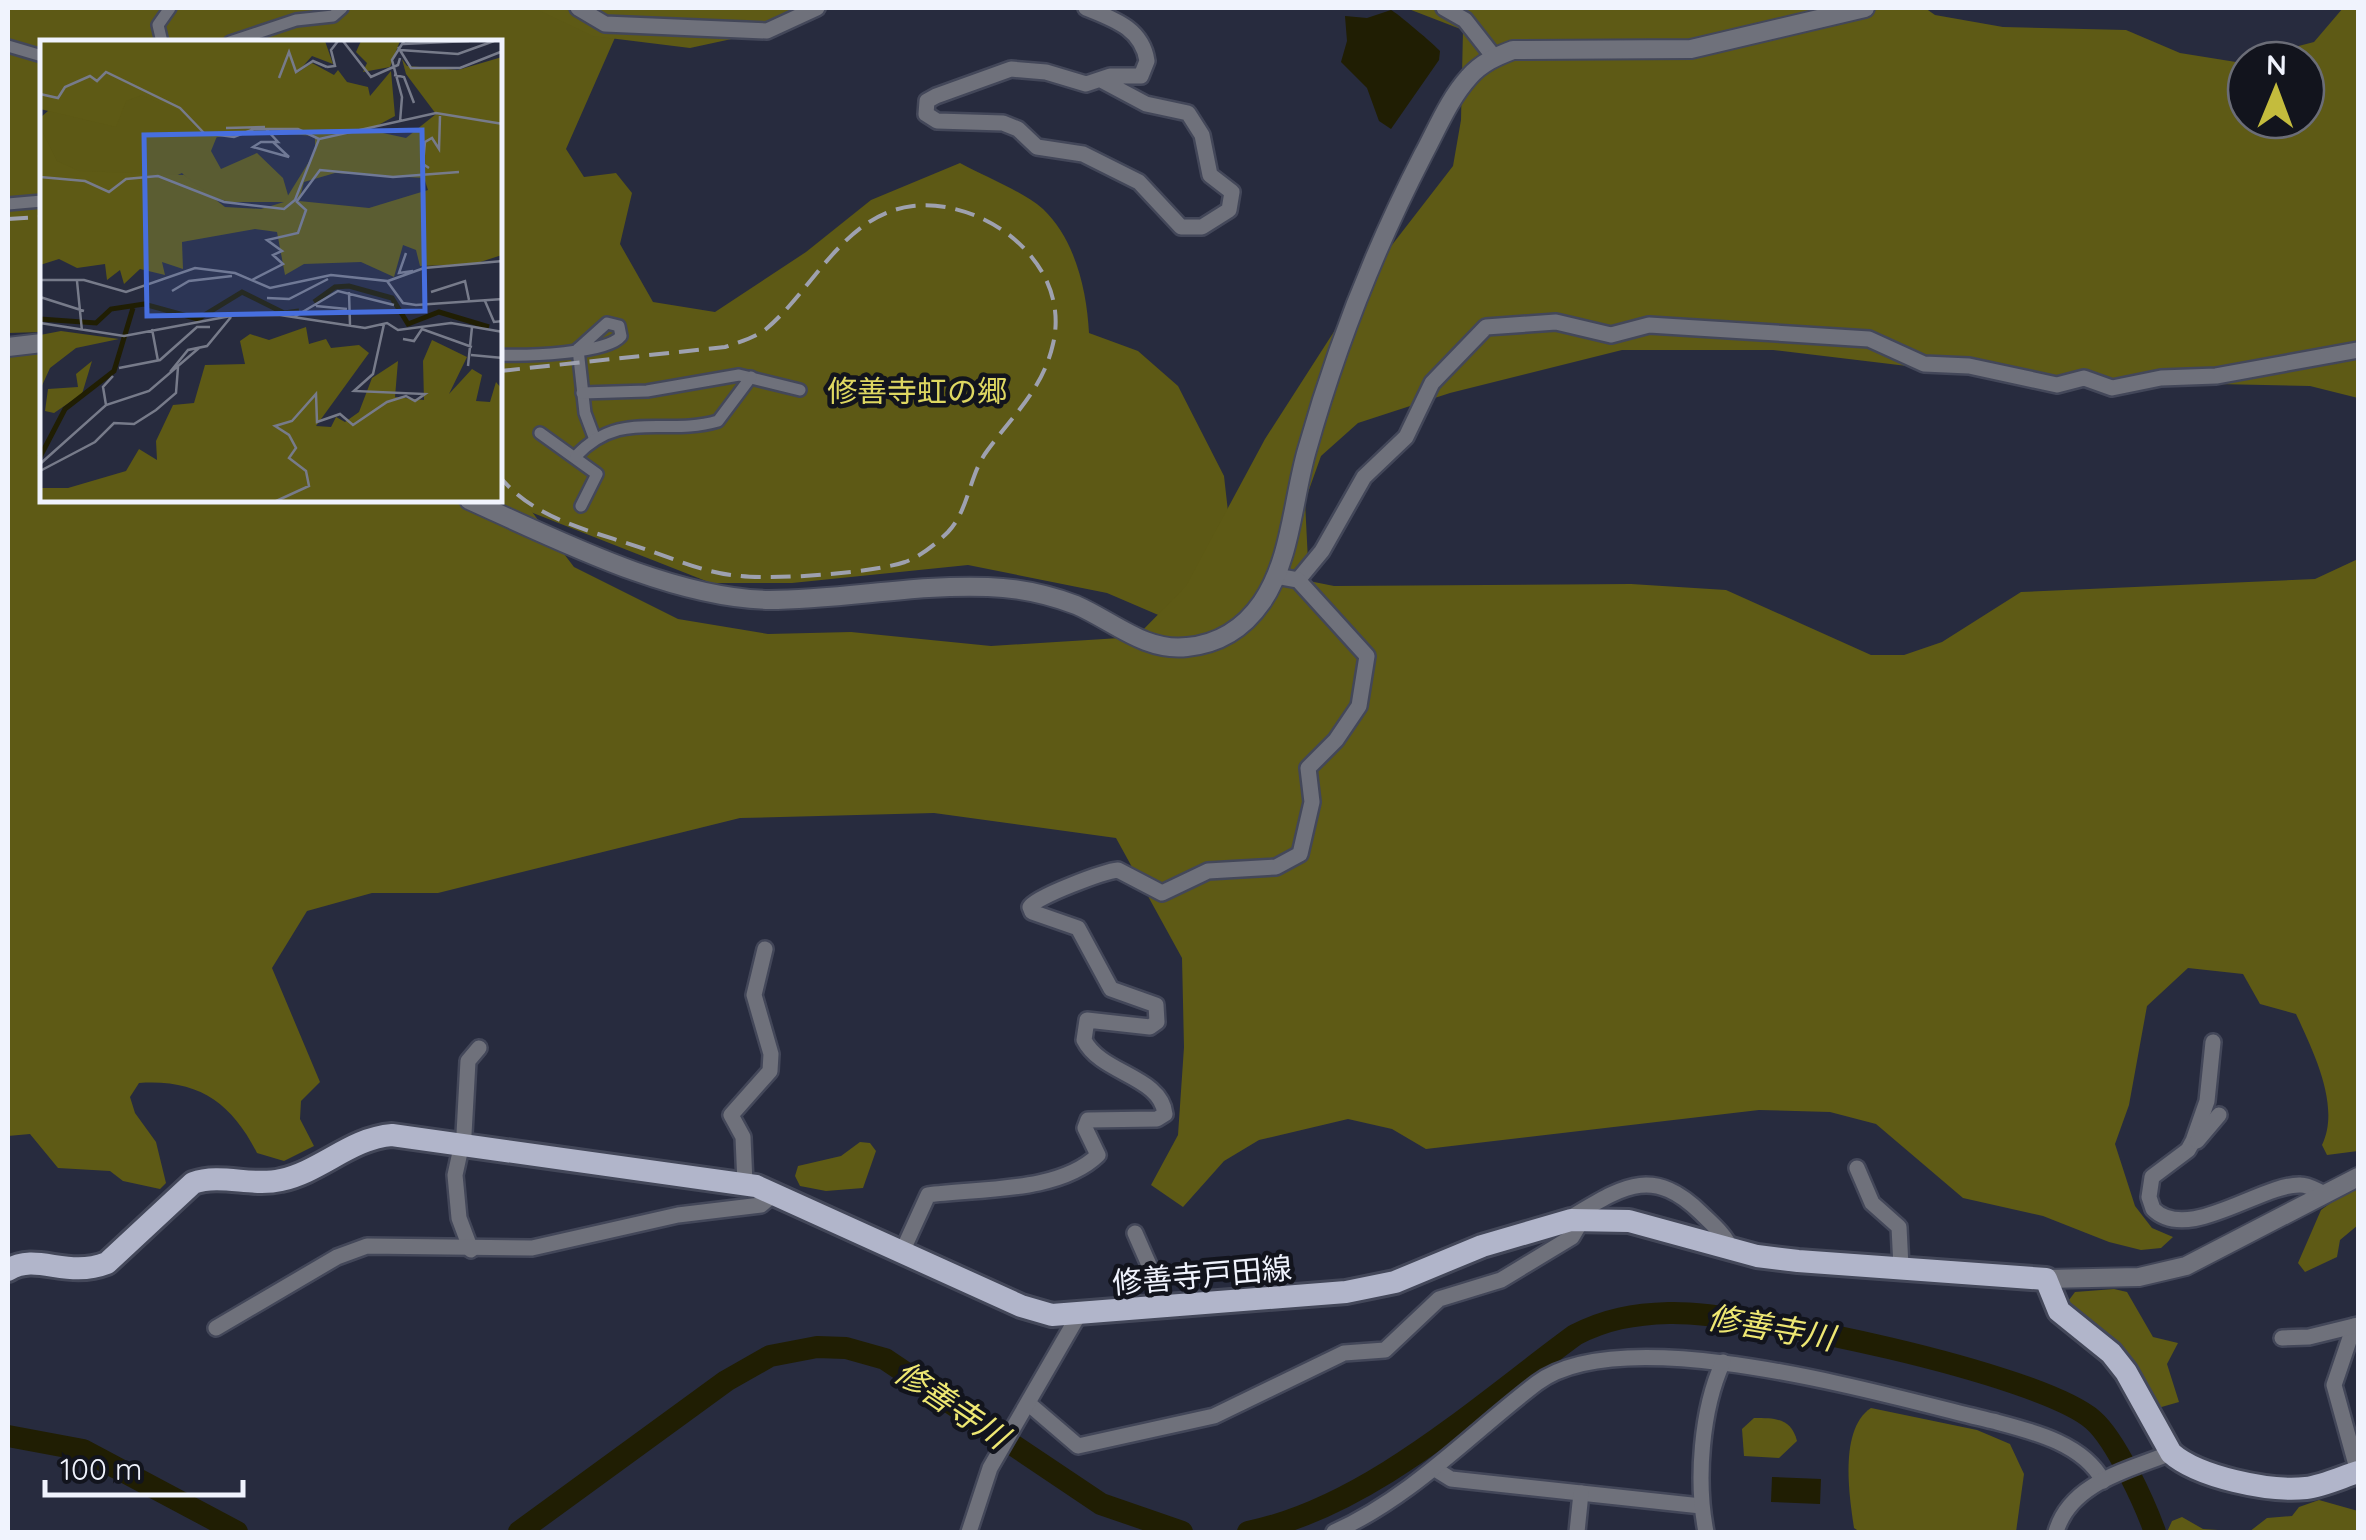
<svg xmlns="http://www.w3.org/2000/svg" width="2366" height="1540" viewBox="0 0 2366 1540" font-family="Quicksand,'Noto Sans JP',sans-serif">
<rect width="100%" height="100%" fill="#272b3e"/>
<!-- green -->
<g fill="#5d5915">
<path d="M8 8H628L566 149 584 177 616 173 632 193 620 244 653 302 715 312 806 252 871 200 960 163C985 177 1021 190 1043 209 1075 239 1087 291 1089 333L1138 351 1178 386 1224 476 1237 591 1184 626 1107 593 968 565 792 583H711L500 500V42H42V332L8 333Z"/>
<path d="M1871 1408 1977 1430 2010 1444 2024 1474 2016 1532H1860L1854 1528C1849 1495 1839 1429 1871 1408Z"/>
<path d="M1754 1418C1775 1418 1791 1418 1797 1441L1779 1458 1744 1456 1742 1429Z"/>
</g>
<!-- forest -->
<g fill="#5e5a15" fill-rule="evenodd">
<path d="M534 8H824L769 31 690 48 593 36Z"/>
<path d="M1406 8H1925L1935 15 2003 27 2126 30 2180 53 2236 62 2314 42 2343 8H2358V398L2310 386 2121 382 1907 366 1773 350H1622L1450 393 1358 423 1321 456 1305 501 1309 581 1334 586 1631 584 1726 590 1871 655H1904L1942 642 2021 592 2315 579 2358 559V1151L2327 1155 2322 1145C2341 1106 2313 1051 2296 1014L2260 1004 2243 974 2188 968 2147 1006 2129 1105 2115 1144 2135 1206 2152 1228 2173 1237 2161 1248 2141 1250 2109 1242 2043 1216 1963 1198 1876 1124 1830 1112 1759 1110 1426 1149 1392 1129 1348 1119 1259 1140 1224 1161 1183 1207 1151 1185 1178 1135 1184 1047 1182 958 1116 838 934 813 740 818 438 893H372L307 911 272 968 320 1082 301 1101 300 1119 314 1146 284 1161 257 1153C231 1102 198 1079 139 1083L130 1097 135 1113 156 1142 166 1183 160 1189 123 1181 110 1171 58 1168 30 1134 8 1136V344H42V500H500V470L574 567 678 619 768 634 851 632 991 646 1136 637 1186 586 1265 439 1378 263 1453 166 1461 120 1463 30ZM2246 60H2306V120H2246Z"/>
<path d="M860 1142 870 1143 876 1151 863 1188 826 1191 800 1186 795 1176 798 1166 841 1156Z"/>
<path d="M2358 1183V1225L2340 1240 2337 1257 2305 1272 2298 1263 2321 1210Z"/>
<path d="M2114 1289 2127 1292 2153 1337 2178 1343 2167 1364 2179 1402 2158 1408C2138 1382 2130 1352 2104 1330 2091 1319 2075 1317 2069 1300L2075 1292Z"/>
<path d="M2319 1500 2358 1511V1532H2167L2172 1521 2182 1517 2203 1529 2249 1532 2267 1518 2292 1516 2299 1507Z"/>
</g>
<!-- water -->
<g fill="#201e03">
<path d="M1391 10C1396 12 1436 46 1440 51L1439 60 1391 129 1379 121 1367 88 1341 62 1347 41 1345 16 1367 18Z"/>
<path d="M1772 1477 1821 1479 1820 1504 1771 1502Z"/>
</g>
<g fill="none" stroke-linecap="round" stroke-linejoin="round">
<!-- river -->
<g stroke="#201e03" stroke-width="22">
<path d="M8 1436 83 1450 237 1532"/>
<path d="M519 1532 726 1381 770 1356 817 1347 846 1348 885 1359 1101 1504 1182 1532"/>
<path d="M1248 1532C1367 1508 1478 1406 1575 1335 1606 1319 1634 1314 1669 1313 1745 1311 2039 1373 2093 1420 2116 1440 2145 1504 2155 1532"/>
</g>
<!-- pedestrian casing -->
<g stroke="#434759" stroke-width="16">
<g id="pedestrian">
<path d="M162 42 158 25 170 8"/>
<path d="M230 42 296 20 333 16 342 8"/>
<path d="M8 46 42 56"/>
<path d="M8 204 42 201"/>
<path d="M578 349 585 413 594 437"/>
<path d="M500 355C524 356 607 354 621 336L619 326 607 323 578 349"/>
<path d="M582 393 647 391 739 375 800 390"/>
<path d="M540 433 597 474 581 506"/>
<path d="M576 456C621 408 665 437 718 421L751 377"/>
</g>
</g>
<!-- minor casing -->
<g stroke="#434759" stroke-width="20">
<g id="minor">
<path d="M578 8 605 24 767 31 817 8"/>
<path d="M1086 8C1113 19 1142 28 1147 61L1141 76H1110L1086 84 1046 72 1011 69 936 96 927 101 926 114 937 121 1003 123 1018 129 1037 147 1083 154 1139 182 1181 227H1202L1229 210 1232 192 1210 175 1202 135 1188 113 1146 104 1101 80"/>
<path d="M1444 8 1465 20 1494 57"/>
<path d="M1298 580 1322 551 1364 477 1406 437 1432 383 1486 327 1556 322 1611 335 1649 325 1869 339 1924 364 1969 366 2057 385 2084 378 2112 388 2161 378 2216 376 2358 350"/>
<path d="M2213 1042 2207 1101 2193 1141 2188 1150 2152 1177 2149 1197 2153 1209C2188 1244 2262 1183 2301 1185 2308 1185 2316 1190 2323 1193"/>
<path d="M2197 1141 2219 1115"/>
<path d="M1857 1168 1872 1203 1899 1227 1901 1267"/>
<path d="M745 1184 743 1137 731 1115 770 1071 771 1054 754 995 765 949"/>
<path d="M1568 1219C1621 1188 1651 1164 1701 1213 1712 1224 1725 1234 1731 1249"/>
<path d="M1135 1233 1168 1308"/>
<path d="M471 1250 459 1218 455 1175 464 1134 468 1061 479 1048"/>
<path d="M902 1252 928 1195C979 1188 1059 1193 1098 1155L1085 1128 1088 1120 1157 1119 1165 1114C1161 1076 1101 1074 1084 1040L1087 1020 1150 1027 1157 1022 1156 1005 1111 989 1078 928 1032 912 1030 907C1035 897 1105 871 1118 870L1162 893 1208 871 1276 867 1300 854 1312 802 1308 768 1336 740 1359 706 1367 656 1298 580 1276 576"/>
<path d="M2354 1326 2334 1385 2358 1472"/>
<path d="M216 1328 337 1257 367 1246 532 1248 678 1215 761 1205 775 1193"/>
<path d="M2282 1338 2309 1337 2358 1325"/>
<path d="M1029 1404 1078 1446 1214 1416 1344 1353 1385 1350 1439 1299 1501 1280 1572 1237 1582 1220"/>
<path d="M1435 1469 1451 1479 1701 1506"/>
<path d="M969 1532 990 1468 1078 1316"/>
<path d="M1334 1532C1412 1497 1470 1434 1537 1383 1626 1317 1889 1397 1993 1421 2031 1431 2083 1443 2103 1481"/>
<path d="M1577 1532 1581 1493"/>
<path d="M1706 1532C1696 1481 1701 1410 1723 1362"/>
<path d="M2056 1532C2070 1483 2128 1470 2171 1453"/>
</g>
</g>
<!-- tertiary casing -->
<g stroke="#434759" stroke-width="22">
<g id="tertiary">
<path d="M8 347 42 343"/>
<path d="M469 500C558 540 671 598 769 600 842 600 915 584 988 587 1019 588 1047 594 1076 605 1113 621 1145 652 1187 647 1219 644 1244 628 1262 602 1291 560 1293 498 1307 450 1336 347 1374 250 1423 155 1437 129 1449 99 1469 77 1481 63 1497 56 1513 50L1691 49 1865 8"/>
<path d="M2046 1279 2139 1277 2186 1266 2358 1177"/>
</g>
</g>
<!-- primary casing -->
<g stroke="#434759" stroke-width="28">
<path id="primary" d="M8 1270C37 1252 66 1279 107 1263L193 1183C221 1173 252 1187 281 1180 320 1172 351 1138 392 1135L756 1186 1021 1306 1052 1315 1346 1292 1395 1282 1482 1246 1571 1220 1629 1221 1757 1256 1798 1261 2046 1279 2059 1311 2111 1353 2126 1372 2171 1453C2198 1477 2269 1492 2306 1488 2323 1486 2342 1477 2358 1472"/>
</g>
<!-- pedestrian -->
<use href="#pedestrian" stroke="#6f717b" stroke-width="11"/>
<!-- minor -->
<use href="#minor" stroke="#6f717b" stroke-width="15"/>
<!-- tertiary -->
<use href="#tertiary" stroke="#6f717b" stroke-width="18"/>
<!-- primary -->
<use href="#primary" stroke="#b1b5ca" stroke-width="22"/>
<!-- rail -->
<g stroke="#9ea1af" stroke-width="4" stroke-dasharray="20 10" stroke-linecap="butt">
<path d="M8 219 42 217"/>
<path d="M500 371 725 347C739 342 754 338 766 329 814 289 844 214 913 206 986 198 1072 264 1053 344 1043 389 1013 415 987 451 969 475 969 510 948 532 936 544 921 556 905 562 873 573 775 580 740 576 710 574 682 562 653 552 599 532 538 523 500 477"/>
</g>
</g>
<g text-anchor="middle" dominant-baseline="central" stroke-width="9" stroke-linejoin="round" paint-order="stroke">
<!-- park labels -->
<g font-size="30" fill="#ded761" stroke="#12141d">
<text x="917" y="391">修善寺虹の郷</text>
</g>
<!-- street labels -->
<g font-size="30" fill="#f0f3fd" stroke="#12141d">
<text transform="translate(1202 1275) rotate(-5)">修善寺戸田線</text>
</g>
<!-- water labels -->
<g font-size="32" font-style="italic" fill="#eee772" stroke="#12141d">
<text transform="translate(1771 1327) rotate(10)">修善寺川</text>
<text transform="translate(952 1404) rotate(34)">修善寺川</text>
</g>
</g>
<!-- overview -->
<g transform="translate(40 40)">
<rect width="462" height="462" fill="#272b3e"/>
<path d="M42 41 188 69 171 111 181 129 217 113 243 138 250 162H188L160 152 142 133 129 139H36L0 106V78Z" fill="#5d5915"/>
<path d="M0 1H285L293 24 272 16 257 33 272 23 294 35 298 30 307 42 328 47 330 56 351 31 355 76 329 90 366 98 396 74 366 34 362 19 367 26 418 30 462 17V215L434 224 380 226 376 210 363 205 354 237 321 222 264 224 245 235 237 192 215 189 142 202 143 229 122 222 125 235 100 229 84 244 80 230 67 240 65 224 37 228 19 219 0 225V87L17 121 39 131 144 135 185 167 221 169 244 162 275 112V96L209 91 173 98 139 71 102 55 86 61 76 87 0 69ZM295 133 384 138 388 150 329 168 259 161 264 142ZM321 1H360L350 27 323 32 327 23 316 12ZM266 287 269 304 286 299 291 308 319 305 329 313 276 386 291 387 296 377 305 382 319 372 332 338 358 321 355 357 384 360 383 321 392 300 427 317 409 354 432 329 442 335 436 361 450 362 456 342 462 349V462H0V448H28L86 431 99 409 117 420 116 401 133 365 154 363 165 325 205 324 200 301 210 294 229 300ZM21 291 79 299 36 308 10 328 0 350V295ZM52 321 42 354 14 373 5 371 8 349 38 347 36 334Z" fill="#5e5a15" fill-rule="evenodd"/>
<path fill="none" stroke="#201e03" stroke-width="5" d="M274 262 295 247 309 246 352 258 368 284 399 272 449 287M0 279 56 283 71 269 104 264 158 279 202 252 244 273 259 271M0 417 25 369 74 331 93 268"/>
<path fill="none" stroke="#777b8a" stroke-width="2.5" d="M303 1 331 37 358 25 360 18M363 4 429 1M358 7 371 28H420L463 11M360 10 418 14 454 1M287 27 295 26 291 10 298 1M354 35 364 37 374 63M239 38 249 12 256 32 273 21 287 27M0 54 18 58 25 47 50 36 57 41 66 32 140 68 164 93M360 82 362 57 352 20 364 1M186 88 225 87M226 89 238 102H221L213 107 249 117 233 102M164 93 194 97 214 89H258L279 99M389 128 383 124 385 102 392 98 399 109 400 76M0 137 45 141 69 152 86 139 118 136 184 162 244 169 255 160 279 99 396 73 463 84M257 161 280 130 353 137 419 132M366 213 359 233 373 231M0 240H44L86 252 155 228 195 233 230 248 291 235 347 241 363 263 376 265 463 259M212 240 243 224 233 215 242 211 227 200 258 193 266 170 256 161M37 241 42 291M348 241 384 228 463 221M132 251 149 241 192 236M309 252 310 285M391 252 425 241 429 260M0 257 44 271M227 258 249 259 288 239M445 261 454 282 463 281M276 266 307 269M254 277 298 251 354 265M0 283 84 296 196 275H240L325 288 347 283 358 290 411 283 463 292M112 289 118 321M363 299 374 301 382 289 432 307M431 315 463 318M428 326 432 287M79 328 120 320 157 287H170M130 332 148 310 167 306 191 277M66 365 63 347 73 336M0 424 66 365 109 351 159 308M0 431 55 402 74 383 94 384 116 370 136 353 138 327M234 462 269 446 266 431 249 418 256 408 249 395 235 386 252 381 276 354 277 382 300 374 313 385 347 362 366 356 375 361 385 354 314 351 333 334 344 284"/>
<path fill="#476fdf" fill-opacity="0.15" stroke="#476fdf" stroke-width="5" d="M382 90 385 271 107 276 104 95Z"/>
<rect width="462" height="462" fill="none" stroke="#f0f3fd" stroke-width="5"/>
</g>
<!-- border -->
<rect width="2366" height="1540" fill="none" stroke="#f0f3fd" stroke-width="20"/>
<!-- north arrow -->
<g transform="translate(2276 90) rotate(1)"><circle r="48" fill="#12141d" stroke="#6b6d77" stroke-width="2.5"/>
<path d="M0-8L18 38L0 25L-18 38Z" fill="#c4bc3d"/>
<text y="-15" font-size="28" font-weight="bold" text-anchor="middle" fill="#f0f3fd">N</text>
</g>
<!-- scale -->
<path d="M45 1480v15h198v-15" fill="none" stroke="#f0f3fd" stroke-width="5"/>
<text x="60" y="1480" font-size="30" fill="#f0f3fd" stroke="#12141d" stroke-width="8" paint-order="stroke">100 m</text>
</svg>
